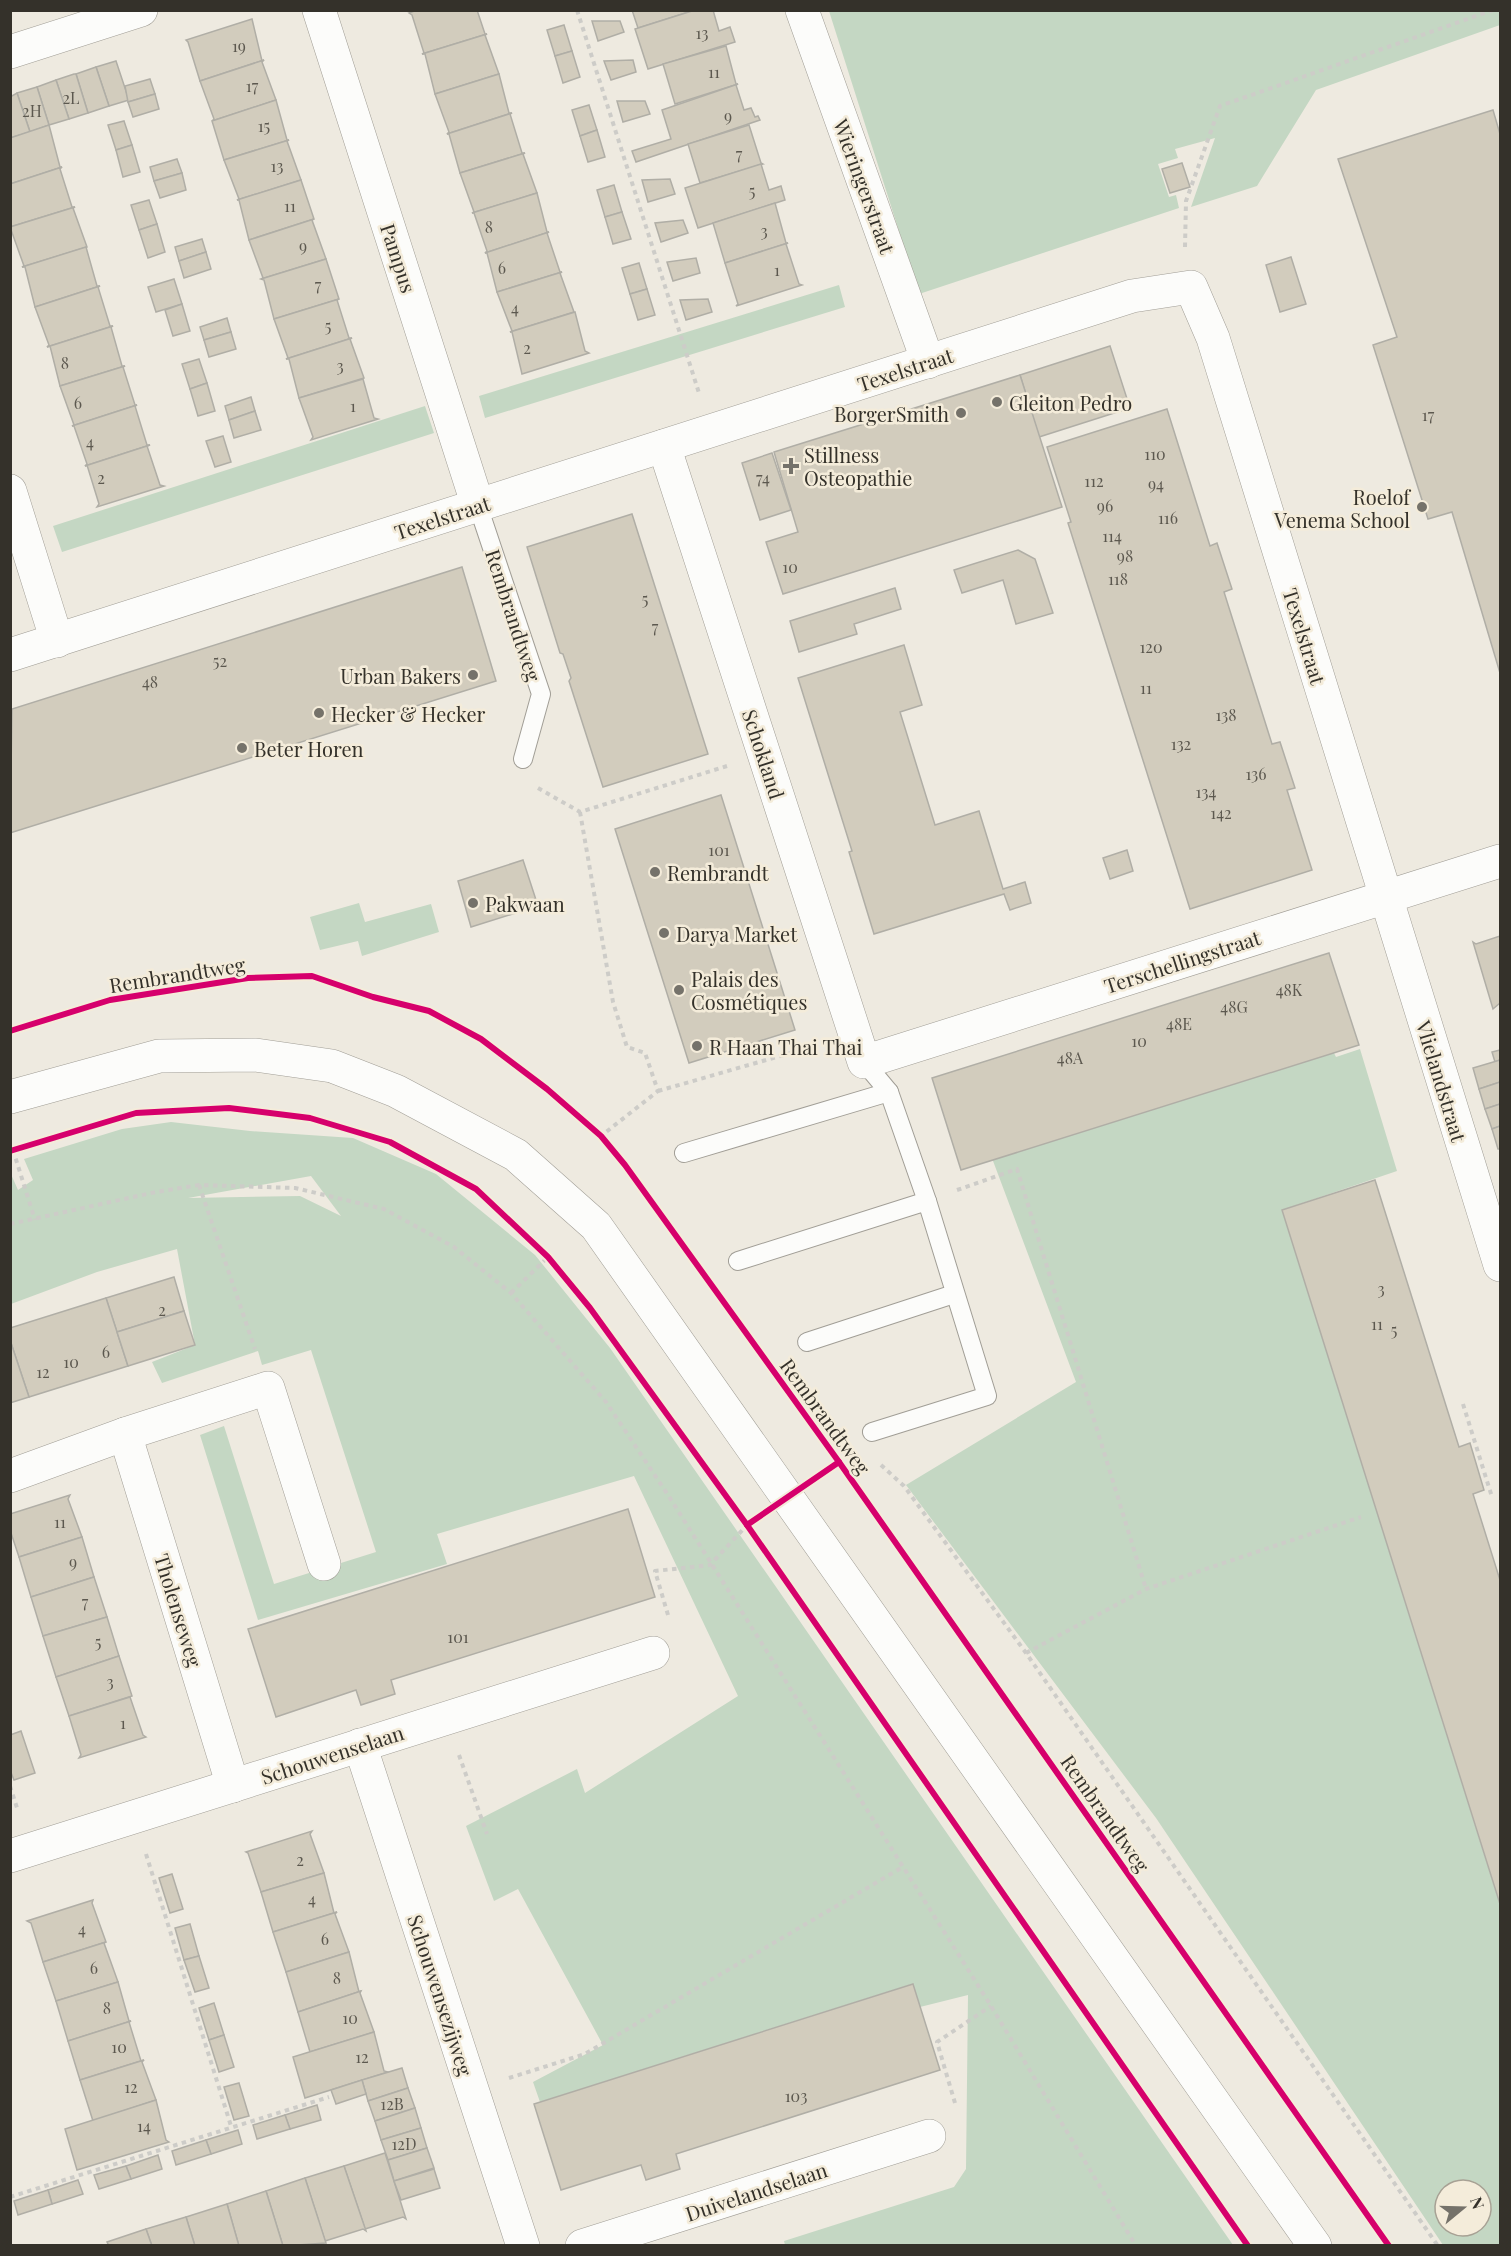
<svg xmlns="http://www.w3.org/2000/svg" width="1511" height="2256" viewBox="0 0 1511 2256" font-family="'Playfair Display',serif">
<rect width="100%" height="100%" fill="#eeeae0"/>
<!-- green -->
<g fill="#c4d7c3" fill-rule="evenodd">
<path d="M1500 10V25L1316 90 1257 186 1191 207 1215 138 1175 149 1178 158 1158 164 1169 197 1176 195 1179 208 919 294 829 11Z"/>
<path d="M839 285 845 307 485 418 479 396Z"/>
<path d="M425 406 434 433 62 552 53 526Z"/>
<path d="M359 903 365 922 431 904 439 932 362 956 358 941 320 950 310 917Z"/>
<path d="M1360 1049 1397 1171 1282 1210 1500 1905V2245H1443L1156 1818 906 1485 1076 1382 960 1073 1334 1053 1336 1057ZM1445 2190H1481V2226H1445Z"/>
<path d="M171 1122 250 1131 353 1138 436 1174 535 1255 610 1348 1233 2245H785L784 2241 954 2187 966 2169 968 1995 920 2007 912 1984 540 2102 533 2082 603 2045 518 1889 494 1901 466 1826 577 1769 585 1793 738 1696 634 1476 437 1534 447 1564 258 1620 200 1435 224 1426 274 1584 376 1552 311 1350 262 1365 258 1351 162 1383 152 1362 195 1345 177 1249 97 1272 11 1304 10 1172 18 1190 33 1180 24 1159 122 1129ZM311 1176 341 1216 300 1196 188 1198Z"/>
</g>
<!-- building -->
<g fill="#d2ccbd" stroke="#b0aea6" stroke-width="1.5">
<path d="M417 10H477L485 34H487L422 54 424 53 412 15 409 13Z"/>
<path d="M632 10H695L638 28Z"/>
<path d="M695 10H713L719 31 730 27 735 42 648 69 635 29Z"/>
<path d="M252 19 262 61 264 60 200 81 188 42 186 40Z"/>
<path d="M592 21H620L624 32 598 41Z"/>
<path d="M564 25 572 51 555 56 547 30Z"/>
<path d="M487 34 485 35 499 74 435 94 425 54H422Z"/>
<path d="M726 46 736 84H738L675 104 663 64Z"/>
<path d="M572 51 580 77 563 83 555 56Z"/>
<path d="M264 60 262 62 276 100 212 121 214 119 200 81Z"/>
<path d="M633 60 636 72 611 80 604 61Z"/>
<path d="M116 61 129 100 109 106 96 67Z"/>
<path d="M96 67 109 106 88 113 76 74Z"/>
<path d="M74 74H76L88 113 69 119 56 80Z"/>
<path d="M499 74 509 113H512L447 134 449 132 435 94Z"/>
<path d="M150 79 155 94 128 102 125 86Z"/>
<path d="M56 80 69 119 49 125 37 87Z"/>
<path d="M738 84 736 85 744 110 751 108 755 117 758 116 760 120 636 162 632 151 671 139 662 110Z"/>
<path d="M37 87 49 125 30 132 17 93Z"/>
<path d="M17 93 30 132 10 138V97Z"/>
<path d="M155 94 159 109 133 117 128 102Z"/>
<path d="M276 100 287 140H289L224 160 212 121Z"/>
<path d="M617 101H645L650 114 623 122Z"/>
<path d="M589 105 597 130 580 136 572 110Z"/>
<path d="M1493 110 1500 134V673L1452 512 1428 519 1373 345 1397 337 1338 159Z"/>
<path d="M512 113 510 114 522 153H525L460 173 449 134H447Z"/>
<path d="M124 121 132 145 116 150 108 125Z"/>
<path d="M49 125 60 167H62L10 184V138Z"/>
<path d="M749 125 761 163 763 164 700 183 688 144Z"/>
<path d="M597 130 605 157 588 162 580 136Z"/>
<path d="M289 140 287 141 301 180 237 200 239 199 224 160Z"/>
<path d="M132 145 140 172 123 177 116 150Z"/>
<path d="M525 153 523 154 537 193 472 213 474 212 460 173Z"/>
<path d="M177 159 182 173 154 181 150 167Z"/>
<path d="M1182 163 1190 187 1170 193 1162 169Z"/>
<path d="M761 164 769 190 781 186 785 200 698 228 685 188Z"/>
<path d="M62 167 60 169 72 207H75L10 227V184Z"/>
<path d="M182 173 186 190 160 198 154 181Z"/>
<path d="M670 179 675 194 648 202 642 180Z"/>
<path d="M301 180 314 219 249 240 239 200H237Z"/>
<path d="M614 185 622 212 605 217 597 190Z"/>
<path d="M537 193 547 232H549L485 253 487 251 474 213H472Z"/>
<path d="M149 200 157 224 139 230 131 205Z"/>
<path d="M775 203 786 243H788L725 263 713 223Z"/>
<path d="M75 207 73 208 87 247 22 267 24 266 10 227Z"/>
<path d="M622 212 631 239 613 244 605 217Z"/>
<path d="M314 219 312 220 326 259 261 279 263 278 249 240Z"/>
<path d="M683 220 688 233 661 242 655 223Z"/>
<path d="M157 224 165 252 148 258 139 230Z"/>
<path d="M549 232 547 233 560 272H562L497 292 487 253H485Z"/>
<path d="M202 239 206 252 179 261 175 247Z"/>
<path d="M786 244 799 284 802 285 736 306 738 304 725 263 788 243Z"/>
<path d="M86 247 97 286H100L35 307 25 267H22Z"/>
<path d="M206 252 211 269 184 278 179 261Z"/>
<path d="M1291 257 1306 304 1280 312 1266 265Z"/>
<path d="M696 258 700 273 673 281 667 262Z"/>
<path d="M326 259 339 299 274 319 264 280 261 279Z"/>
<path d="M639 263 647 289 630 294 622 268Z"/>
<path d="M562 272 560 273 574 312 510 332 512 331 497 292Z"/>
<path d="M174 279 182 304 156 312 148 287Z"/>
<path d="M100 286 98 287 110 326H113L47 347 49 345 35 307Z"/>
<path d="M647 289 655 315 638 320 630 294Z"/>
<path d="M339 299 337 300 349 338H352L286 359 288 358 274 319Z"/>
<path d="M708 299 712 312 686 320 680 300Z"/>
<path d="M182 304 190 331 173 336 165 310Z"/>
<path d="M575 312 585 351 589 353 522 374 512 332H510Z"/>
<path d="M227 318 231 332 204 340 200 327Z"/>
<path d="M113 326 111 327 122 366H125L60 386 50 346 47 347Z"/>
<path d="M231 332 236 349 209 357 204 340Z"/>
<path d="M352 338 350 339 364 378 299 398 289 359H286Z"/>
<path d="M1110 346 1130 408 1039 437 1020 375Z"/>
<path d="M199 359 207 383 190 389 182 364Z"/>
<path d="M125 366 123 367 135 405H137L72 426 74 425 60 386Z"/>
<path d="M1020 375 1062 507 783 594 766 542 798 532 774 452Z"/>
<path d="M363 379 374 418 378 419 311 440 313 437 299 398Z"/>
<path d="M207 383 215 411 198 416 190 389Z"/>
<path d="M251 397 255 411 229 420 225 406Z"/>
<path d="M137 405 135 406 147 445H150L85 466 87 464 74 426H72Z"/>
<path d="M1167 409 1210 546 1217 543 1232 589 1224 592 1272 744 1280 742 1295 788 1287 790 1312 870 1190 909 1068 523 1071 522 1047 447Z"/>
<path d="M255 411 261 430 234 438 229 420Z"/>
<path d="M223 436 231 462 215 467 206 441Z"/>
<path d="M150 445 147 446 160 485 164 486 97 507 99 504 87 465 85 466Z"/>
<path d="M772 453 791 510 760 520 742 463Z"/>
<path d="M632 514 708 754 603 787 569 681 571 678 563 654 560 653 527 547Z"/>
<path d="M1018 550 1035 559 1053 613 1016 624 1003 580 962 593 954 570Z"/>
<path d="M462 567 496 681 10 833 12 709Z"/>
<path d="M895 588 901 609 854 624 857 634 799 652 790 621Z"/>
<path d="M904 645 922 705 900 712 935 825 979 811 1003 889 1025 882 1031 903 1010 910 1004 894 874 934 849 852 852 851 798 678Z"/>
<path d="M721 795 795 1030 689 1063 615 829Z"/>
<path d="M1127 850 1133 871 1110 879 1103 858Z"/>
<path d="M523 860 538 906 471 927 458 881Z"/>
<path d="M1500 936V1003L1493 1009 1473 942 1476 944Z"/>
<path d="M1329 953 1359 1045 961 1170 932 1078Z"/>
<path d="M1500 1050V1060L1495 1062 1492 1052Z"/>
<path d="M1500 1060V1082L1479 1089 1473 1068Z"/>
<path d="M1500 1082V1104L1485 1109 1479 1089Z"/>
<path d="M1500 1104V1126L1492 1129 1485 1109Z"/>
<path d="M1500 1126V1149H1498L1492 1129Z"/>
<path d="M1375 1180 1459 1447 1470 1443 1484 1490 1473 1494 1500 1580V1904L1282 1210Z"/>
<path d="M174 1277 184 1311 117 1332 106 1298Z"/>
<path d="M106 1298 128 1366 29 1397 10 1340V1328Z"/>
<path d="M184 1311 195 1345 128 1366 117 1332Z"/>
<path d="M10 1340 29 1397 10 1403Z"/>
<path d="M70 1495 68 1499 82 1537 19 1557 10 1530V1514Z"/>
<path d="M628 1509 655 1597 391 1680 395 1694 361 1705 356 1690 276 1717 248 1629Z"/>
<path d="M82 1537 94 1577 31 1597 19 1557Z"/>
<path d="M94 1577 107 1617 43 1636 31 1597Z"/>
<path d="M107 1617 119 1656 56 1677 43 1636Z"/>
<path d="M119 1656 132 1696 69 1716 56 1677Z"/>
<path d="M130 1697 143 1735 146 1737 79 1758 81 1755 69 1716Z"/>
<path d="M21 1731 35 1773 14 1780 10 1770V1735Z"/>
<path d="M312 1831 310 1834 324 1873 261 1892 248 1853 246 1852Z"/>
<path d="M324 1873 334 1913 337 1912 273 1932 261 1892Z"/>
<path d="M172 1874 183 1909 170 1913 159 1878Z"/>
<path d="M93 1900 92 1903 106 1942 43 1962 31 1923 27 1921Z"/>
<path d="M337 1912 335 1914 349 1952 286 1972 273 1932Z"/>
<path d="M190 1924 199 1956 184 1960 175 1928Z"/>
<path d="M106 1942 104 1943 118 1982 56 2001 43 1962Z"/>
<path d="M349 1952 359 1992 361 1991 298 2012 286 1972Z"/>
<path d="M199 1956 209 1988 195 1992 184 1960Z"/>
<path d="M118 1982 129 2021H131L68 2041 56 2001Z"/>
<path d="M913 1984 940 2070 676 2154 680 2169 646 2180 641 2165 561 2190 534 2104Z"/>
<path d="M361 1991 360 1993 374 2032 310 2052 298 2012Z"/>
<path d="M214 2003 224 2035 209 2040 199 2008Z"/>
<path d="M131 2021 129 2022 141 2061 144 2060 80 2080 68 2041Z"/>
<path d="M374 2032 384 2071 388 2072 305 2098 293 2057Z"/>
<path d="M224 2035 234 2067 219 2072 209 2040Z"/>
<path d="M144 2060 142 2062 156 2100 93 2121 80 2080Z"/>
<path d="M402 2068 408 2088 368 2101 362 2080Z"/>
<path d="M362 2080 366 2094 336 2104 331 2090Z"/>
<path d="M239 2083 249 2116 234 2120 224 2087Z"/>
<path d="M408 2088 415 2108 375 2121 368 2101Z"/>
<path d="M156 2100 166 2140 169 2142 77 2170 65 2129Z"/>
<path d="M317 2105 321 2120 290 2129 285 2115Z"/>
<path d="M415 2108 421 2128 381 2140 375 2121Z"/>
<path d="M285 2115 290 2129 257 2139 253 2125Z"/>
<path d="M421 2128 427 2148 388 2160 381 2140Z"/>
<path d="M238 2130 242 2144 211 2154 206 2140Z"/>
<path d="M206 2140 211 2154 176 2165 172 2151Z"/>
<path d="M427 2148 434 2168 394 2181 388 2160Z"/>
<path d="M385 2153 406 2219 403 2217 365 2229 344 2166Z"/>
<path d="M158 2155 162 2169 131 2179 126 2166Z"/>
<path d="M126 2166 131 2179 99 2189 94 2175Z"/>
<path d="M344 2166 366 2231 363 2229 325 2241 305 2178Z"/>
<path d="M434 2169 440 2188 401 2200 394 2181Z"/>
<path d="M305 2178 326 2243 283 2246 266 2191Z"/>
<path d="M78 2180 83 2194 52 2204 48 2190Z"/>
<path d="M48 2190 52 2204 18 2215 14 2201Z"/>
<path d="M266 2191 283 2246H239L227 2204Z"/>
<path d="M227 2204 239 2246H195L186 2217Z"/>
<path d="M186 2217 195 2246H152L146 2229Z"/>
<path d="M146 2229 152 2246H109L107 2242Z"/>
</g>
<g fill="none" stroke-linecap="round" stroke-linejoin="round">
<!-- lane casing -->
<g stroke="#a19e96" stroke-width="20">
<g id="lane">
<path d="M478 506 541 694 523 759"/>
<path d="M864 1062 889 1092 927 1201 987 1396 872 1432"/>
<path d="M684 1153 889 1092"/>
<path d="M738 1261 927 1201"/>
<path d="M807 1342 954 1294"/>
</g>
</g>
<!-- street casing -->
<g stroke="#a19e96" stroke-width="34">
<g id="street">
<path d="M319 10 478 506"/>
<path d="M802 10 928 362"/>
<path d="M10 52 141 10"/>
<path d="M664 446 864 1062 1500 861"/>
<path d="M10 491 57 641"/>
<path d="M10 655 1132 296 1191 287 1213 338 1500 1265"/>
<path d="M125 1434 233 1786"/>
<path d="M10 1476 125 1434 268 1388 324 1564"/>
<path d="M360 1745 523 2246"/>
<path d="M10 1856 653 1653"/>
<path d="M582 2246 929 2136"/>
</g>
</g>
<!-- secondary casing -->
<g stroke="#a19e96" stroke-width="34">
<path id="secondary" d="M10 1097 159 1056 256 1055 332 1066 396 1091 516 1155 596 1226 1315 2246"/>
</g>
<!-- path -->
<g stroke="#cdccc8" stroke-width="4" stroke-dasharray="4.5 4.5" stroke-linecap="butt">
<path d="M577 10 699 393"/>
<path d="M1185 247 1186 201 1220 106 1493 10"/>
<path d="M538 788 580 812 727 766"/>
<path d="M580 812 613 1002 627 1047 645 1053 658 1091 601 1136"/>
<path d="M658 1091 815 1046"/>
<path d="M13 1150 35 1220"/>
<path d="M199 1185 255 1349"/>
<path d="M957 1190 1017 1169 1146 1589"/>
<path d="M10 1224 156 1192 199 1185 295 1188 384 1209 454 1247 511 1293 606 1402 668 1495 991 2006 1136 2246"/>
<path d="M511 1293 548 1257"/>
<path d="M1463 1404 1492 1497"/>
<path d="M839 1462 849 1453"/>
<path d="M881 1465 904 1486 1026 1653 1438 2246"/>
<path d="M668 1615 655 1571 710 1565 747 1525"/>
<path d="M1026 1653 1146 1589 1361 1517"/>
<path d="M459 1755 487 1834"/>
<path d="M10 1786 18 1811"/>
<path d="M146 1854 231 2126"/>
<path d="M509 2078 585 2054 901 1868"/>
<path d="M955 2103 937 2042 991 2006"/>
<path d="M10 2197 329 2097"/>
</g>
<!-- lane -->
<use href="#lane" stroke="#fcfcfa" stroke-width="18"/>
<!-- street -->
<use href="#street" stroke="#fcfcfa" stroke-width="33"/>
<!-- secondary -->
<use href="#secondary" stroke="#fcfcfa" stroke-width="33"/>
<!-- cycleway casing -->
<g stroke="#f4ecda" stroke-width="10">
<g id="cycleway">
<path d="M10 1031 110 1000 248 978 312 976 373 997 429 1011 481 1039 547 1089 601 1136 625 1165 839 1462 1389 2246"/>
<path d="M10 1151 136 1113 229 1108 310 1118 390 1142 476 1189 548 1257 590 1308 747 1525 1248 2246"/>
<path d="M747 1525 839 1462"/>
</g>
</g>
<!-- cycleway -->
<use href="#cycleway" stroke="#d6006c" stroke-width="6"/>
</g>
<!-- markers -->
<g fill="#75726a" stroke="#f4ecda" stroke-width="2">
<circle cx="997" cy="402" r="6"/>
<circle cx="961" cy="413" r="6"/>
<path d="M788 457h6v6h6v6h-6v6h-6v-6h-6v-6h6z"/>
<circle cx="1422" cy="507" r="6"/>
<circle cx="473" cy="675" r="6"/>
<circle cx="319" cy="713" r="6"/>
<circle cx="242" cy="748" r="6"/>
<circle cx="655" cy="872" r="6"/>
<circle cx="473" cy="903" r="6"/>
<circle cx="664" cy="933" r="6"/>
<circle cx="679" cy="990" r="6"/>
<circle cx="697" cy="1046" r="6"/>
</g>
<g text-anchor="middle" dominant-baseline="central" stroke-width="5" stroke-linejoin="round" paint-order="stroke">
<!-- number labels -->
<g font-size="16" fill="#5c584f">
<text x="702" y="32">13</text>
<text x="239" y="45">19</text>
<text x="714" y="71">11</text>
<text x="252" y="85">17</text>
<text x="71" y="97">2L</text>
<text x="32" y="110">2H</text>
<text x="728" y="115">9</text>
<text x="264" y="125">15</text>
<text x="739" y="153">7</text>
<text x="277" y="165">13</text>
<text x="752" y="190">5</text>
<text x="290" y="205">11</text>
<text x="489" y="226">8</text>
<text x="764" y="230">3</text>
<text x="303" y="245">9</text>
<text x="502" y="267">6</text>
<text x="777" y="269">1</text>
<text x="318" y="284">7</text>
<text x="515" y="307">4</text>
<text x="328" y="325">5</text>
<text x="527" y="347">2</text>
<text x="65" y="362">8</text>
<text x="340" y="365">3</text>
<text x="78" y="402">6</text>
<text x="353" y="405">1</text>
<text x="1428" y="414">17</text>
<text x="90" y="441">4</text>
<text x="1155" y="453">110</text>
<text x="101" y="477">2</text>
<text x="763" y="477">74</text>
<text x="1094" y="480">112</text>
<text x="1156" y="483">94</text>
<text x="1105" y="505">96</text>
<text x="1168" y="517">116</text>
<text x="1112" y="535">114</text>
<text x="1125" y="555">98</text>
<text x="790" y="566">10</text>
<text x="1118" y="578">118</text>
<text x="645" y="598">5</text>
<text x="655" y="626">7</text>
<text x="1151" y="646">120</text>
<text x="220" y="660">52</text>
<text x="150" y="681">48</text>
<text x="1146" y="687">11</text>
<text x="1226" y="714">138</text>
<text x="1181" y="743">132</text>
<text x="1256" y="773">136</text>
<text x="1206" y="791">134</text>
<text x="1221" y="812">142</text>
<text x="719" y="849">101</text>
<text x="1289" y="989">48K</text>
<text x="1234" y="1006">48G</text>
<text x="1179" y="1023">48E</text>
<text x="1139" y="1040">10</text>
<text x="1070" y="1057">48A</text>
<text x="1381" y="1288">3</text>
<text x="162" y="1309">2</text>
<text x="1377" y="1323">11</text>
<text x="1394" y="1329">5</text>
<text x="106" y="1351">6</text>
<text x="71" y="1361">10</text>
<text x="43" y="1371">12</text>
<text x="60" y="1521">11</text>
<text x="73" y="1561">9</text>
<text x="85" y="1601">7</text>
<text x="458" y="1636">101</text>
<text x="98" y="1641">5</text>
<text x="110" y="1681">3</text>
<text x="123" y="1722">1</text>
<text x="300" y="1859">2</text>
<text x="312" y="1898">4</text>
<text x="82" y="1928">4</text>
<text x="325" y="1938">6</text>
<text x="94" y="1967">6</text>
<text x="337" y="1977">8</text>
<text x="107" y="2007">8</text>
<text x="350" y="2017">10</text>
<text x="119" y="2046">10</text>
<text x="362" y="2056">12</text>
<text x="131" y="2086">12</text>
<text x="796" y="2095">103</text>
<text x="392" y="2103">12B</text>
<text x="144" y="2125">14</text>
<text x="404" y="2143">12D</text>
</g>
<!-- street labels -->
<g font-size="20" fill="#34312a" stroke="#f4ecda">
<text transform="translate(865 186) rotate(70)">Wieringerstraat</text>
<text transform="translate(399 258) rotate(72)">Pampus</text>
<text transform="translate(905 369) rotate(-18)">Texelstraat</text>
<text transform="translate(442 517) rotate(-18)">Texelstraat</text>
<text transform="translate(514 615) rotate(72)">Rembrandtweg</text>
<text transform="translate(1305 636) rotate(73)">Texelstraat</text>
<text transform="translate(764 754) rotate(72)">Schokland</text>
<text transform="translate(1182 961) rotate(-18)">Terschellingstraat</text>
<text transform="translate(177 974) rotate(-9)">Rembrandtweg</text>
<text transform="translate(1442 1081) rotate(73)">Vlielandstraat</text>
<text transform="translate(826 1416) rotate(54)">Rembrandtweg</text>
<text transform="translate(179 1610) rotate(73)">Tholenseweg</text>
<text transform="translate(332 1754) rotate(-18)">Schouwenselaan</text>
<text transform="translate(1106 1813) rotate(55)">Rembrandtweg</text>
<text transform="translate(441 1995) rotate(72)">Schouwensezijweg</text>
<text transform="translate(756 2191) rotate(-18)">Duivelandselaan</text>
</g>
<!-- poi labels -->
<g font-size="20" fill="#34312a" stroke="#f4ecda" text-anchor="start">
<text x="1009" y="402">Gleiton Pedro</text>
<text x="949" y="413" text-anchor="end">BorgerSmith</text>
<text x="804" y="454">Stillness<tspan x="804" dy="23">Osteopathie</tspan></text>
<text x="1410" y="496" text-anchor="end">Roelof<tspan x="1410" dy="23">Venema School</tspan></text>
<text x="461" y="675" text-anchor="end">Urban Bakers</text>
<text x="331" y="713">Hecker &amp; Hecker</text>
<text x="254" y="748">Beter Horen</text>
<text x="667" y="872">Rembrandt</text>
<text x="485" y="903">Pakwaan</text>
<text x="676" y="933">Darya Market</text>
<text x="691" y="978">Palais des<tspan x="691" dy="23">Cosmétiques</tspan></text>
<text x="709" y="1046">R Haan Thai Thai</text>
</g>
</g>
<!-- border -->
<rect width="1511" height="2256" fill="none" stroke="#34312a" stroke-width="24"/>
<!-- north arrow -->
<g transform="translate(1463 2208) rotate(71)"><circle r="28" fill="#f4ecda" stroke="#a7a194" stroke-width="1.5"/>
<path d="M0-4.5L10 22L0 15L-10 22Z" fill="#75726a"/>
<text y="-9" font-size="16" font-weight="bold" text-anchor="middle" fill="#34312a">N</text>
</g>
</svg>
